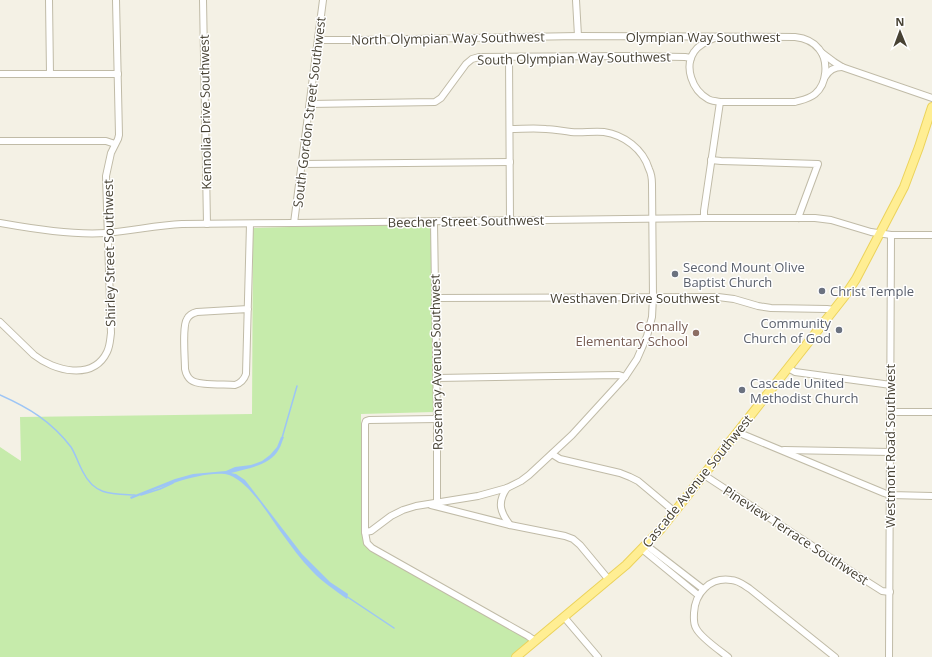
<svg xmlns="http://www.w3.org/2000/svg" width="932" height="657" viewBox="0 0 932 657" font-family="'Open Sans',sans-serif">
<rect width="100%" height="100%" fill="#f4f1e5"/>
<!-- green -->
<path fill="#c6ebab" d="M433 223 434 412 361 414V529L373 549 537 640 519 657H0V447L21 461 20 417 252 414 253 228Z"/>
<!-- water -->
<path fill="#9dc5f5" d="M281 437H284C282 441 281 446 279 449 270 466 248 468 231 473L236 474 245 480 302 554 330 582 348 594 347 599C335 590 322 582 312 571 301 560 292 547 283 535 270 518 248 478 225 474 199 471 156 489 131 499L130 497 175 479 193 474 226 471 235 467 251 465 262 461 270 455 277 447Z"/>
<g fill="none" stroke-linecap="round" stroke-linejoin="round">
<!-- stream -->
<g stroke="#9dc5f5" stroke-width="1.5">
<path d="M0 395C29 408 51 421 71 447 76 455 78 463 83 472 95 496 113 494 135 495"/>
<path d="M282 438 297 386"/>
<path d="M141 495 160 489 173 483"/>
<path d="M346 596 394 628"/>
</g>
<!-- minor casing -->
<g stroke="#c0bba7" stroke-width="8">
<g id="minor">
<path d="M49 0 50 74"/>
<path d="M203 0 207 224"/>
<path d="M576 0 578 36"/>
<path d="M318 40H360L578 36 795 37C804 38 813 41 819 49 829 61 827 84 815 94 809 99 802 100 795 102H720C715 101 711 101 708 99 692 90 684 67 694 52 699 44 709 40 717 37"/>
<path d="M822 53 834 62 842 67 932 98"/>
<path d="M509 57 510 221"/>
<path d="M0 74H118"/>
<path d="M825 77C829 70 834 67 842 67"/>
<path d="M310 104 435 102 441 98 466 64 472 59 479 57 628 56 685 57 691 58"/>
<path d="M0 141H106L115 144"/>
<path d="M711 160 721 161 818 164 798 218"/>
<path d="M302 164 510 162"/>
<path d="M704 218V211L720 102"/>
<path d="M434 222 437 419V503"/>
<path d="M0 223C34 229 72 235 106 233 132 231 157 225 182 224L294 223 704 218H815L831 220 871 232 891 235H932"/>
<path d="M294 223 323 0"/>
<path d="M435 298 718 297 734 299 758 306 771 308 827 309 834 310"/>
<path d="M248 309 197 312C193 313 189 315 187 319 182 326 185 359 185 369 186 374 187 377 191 380 198 386 225 384 235 385 241 383 244 380 246 374L250 224"/>
<path d="M0 322 34 355C54 371 93 381 107 352 110 346 110 340 111 333L106 176 111 153 118 139 119 135 116 0"/>
<path d="M788 368 795 372 891 385"/>
<path d="M437 378 619 375 625 377"/>
<path d="M891 412H932"/>
<path d="M437 419 369 420 366 421 365 424V532L367 543 372 548 528 636 535 641"/>
<path d="M737 432 884 493 890 495 932 496"/>
<path d="M784 450 890 452"/>
<path d="M552 454 560 459 620 473 630 477 638 481 650 491 675 512"/>
<path d="M704 475 860 577 882 591 890 592"/>
<path d="M507 488C497 502 500 512 510 525"/>
<path d="M431 505 510 525 565 536 573 539 580 545 609 580"/>
<path d="M365 532 371 531 391 516 403 510 416 506 478 496 507 488 521 481 529 475 572 435 625 377 637 359 647 336 652 317 653 297 652 184C652 179 651 173 649 169 643 149 624 135 604 132 593 131 582 133 571 132 562 131 554 129 546 129 534 128 522 129 510 129"/>
<path d="M646 545 703 589"/>
<path d="M642 549 698 595"/>
<path d="M564 617 598 657"/>
<path d="M728 657C719 650 700 637 696 628 693 623 694 618 694 613 695 593 710 577 731 580 738 580 744 585 750 589L835 657"/>
<path d="M889 657 891 235"/>
</g>
</g>
<!-- major casing -->
<g stroke="#ecd35b" stroke-width="10">
<path id="major" d="M516 657 626 565 661 529 844 297 856 279 904 187 919 147 932 107"/>
</g>
<!-- minor -->
<use href="#minor" stroke="#fff" stroke-width="6"/>
<!-- major -->
<use href="#major" stroke="#ffee93" stroke-width="8"/>
</g>
<!-- markers -->
<g fill="#6b7280" stroke="#fff" stroke-width="1.5">
<circle cx="675" cy="274" r="4"/>
<circle cx="822" cy="291" r="4"/>
<circle cx="839" cy="330" r="4"/>
<circle cx="742" cy="390" r="4"/>
</g>
<circle fill="#8d6e63" stroke="#fff" stroke-width="1.5" cx="696" cy="333" r="4"/>
<g text-anchor="middle" dominant-baseline="central" stroke-width="3" stroke-linejoin="round" paint-order="stroke">
<!-- street labels -->
<g font-size="13" fill="#474234" stroke="#fff">
<text x="703" y="37">Olympian Way Southwest</text>
<text transform="translate(448 38) rotate(-1)">North Olympian Way Southwest</text>
<text transform="translate(574 58) rotate(-1)">South Olympian Way Southwest</text>
<text transform="translate(205 112) rotate(-91)">Kennolia Drive Southwest</text>
<text transform="translate(309 112) rotate(-83)">South Gordon Street Southwest</text>
<text transform="translate(466 221) rotate(-1)">Beecher Street Southwest</text>
<text transform="translate(109 253) rotate(-91)">Shirley Street Southwest</text>
<text x="635" y="298">Westhaven Drive Southwest</text>
<text transform="translate(436 362) rotate(-91)">Rosemary Avenue Southwest</text>
<text transform="translate(890 446) rotate(-90)">Westmont Road Southwest</text>
<text transform="translate(697 481) rotate(-51)">Cascade Avenue Southwest</text>
<text transform="translate(796 535) rotate(33)">Pineview Terrace Southwest</text>
</g>
<!-- worship labels -->
<g font-size="13" fill="#5b616d" stroke="#fff" text-anchor="start">
<text x="683" y="267">Second Mount Olive<tspan x="683" dy="15">Baptist Church</tspan></text>
<text x="830" y="291">Christ Temple</text>
<text x="831" y="323" text-anchor="end">Community<tspan x="831" dy="15">Church of God</tspan></text>
<text x="750" y="383">Cascade United<tspan x="750" dy="15">Methodist Church</tspan></text>
</g>
<!-- education labels -->
<g font-size="13" fill="#785e54" stroke="#fff" text-anchor="end">
<text x="688" y="326">Connally<tspan x="688" dy="15">Elementary School</tspan></text>
</g>
</g>
<!-- north arrow -->
<g transform="translate(900 32) rotate(359)" stroke="#ffffff" stroke-width="3" paint-order="stroke">
<path d="M0-3L7 15L0 10L-7 15Z" fill="#474234"/>
<text y="-6" font-size="11" font-weight="bold" text-anchor="middle" fill="#474234">N</text>
</g>
</svg>
